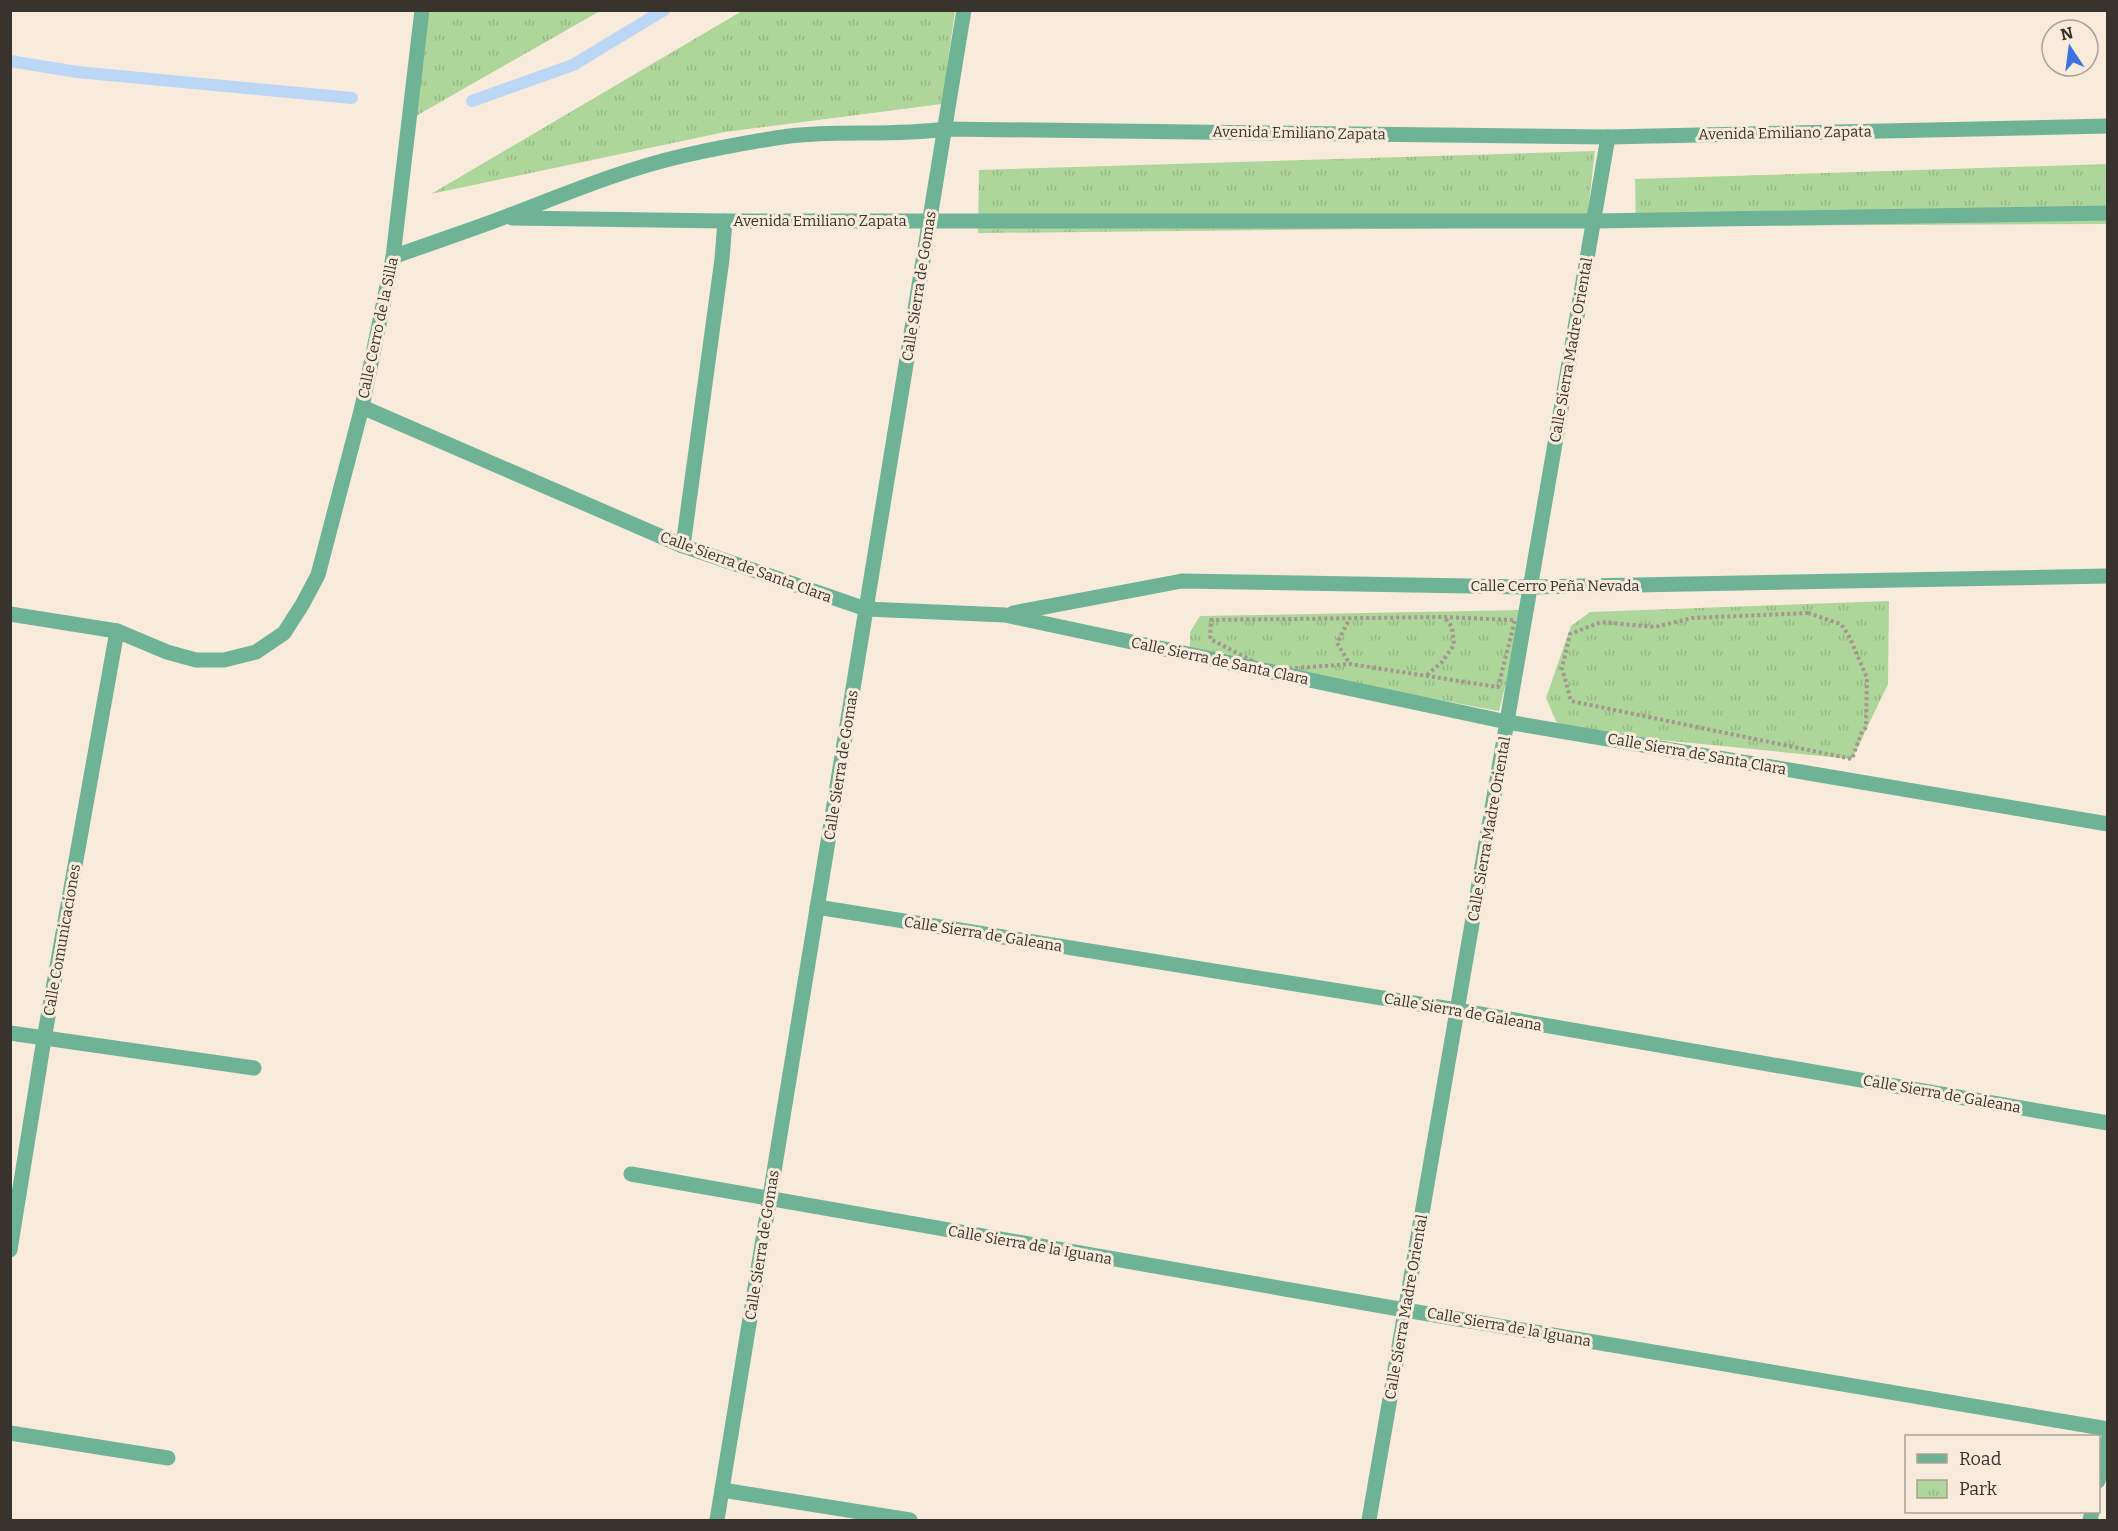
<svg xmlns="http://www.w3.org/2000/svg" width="2118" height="1531" viewBox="0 0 2118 1531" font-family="Bitter,serif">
<defs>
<pattern id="park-tufts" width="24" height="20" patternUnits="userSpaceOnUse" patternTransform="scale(1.5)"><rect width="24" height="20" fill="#aed69b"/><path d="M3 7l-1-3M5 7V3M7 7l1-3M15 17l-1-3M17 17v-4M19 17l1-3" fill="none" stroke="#96b886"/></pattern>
</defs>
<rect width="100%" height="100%" fill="#f9ebdb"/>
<!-- park -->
<g fill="url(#park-tufts)">
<path d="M426 11H600L402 124Z"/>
<path d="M742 11H955L942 104 725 132 431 194Z"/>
<path d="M1595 151 1586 227 978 233 979 170Z"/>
<path d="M2107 164V224L1636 226 1635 179Z"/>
<path d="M1889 601 1888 684 1852 759 1570 731 1559 728 1546 698 1571 626 1590 612Z"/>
<path d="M1524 610 1499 711 1190 654V632L1200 616Z"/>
</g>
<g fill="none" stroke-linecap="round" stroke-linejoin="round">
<!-- stream -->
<g stroke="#bcd7f5" stroke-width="12">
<path d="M10 61 77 72 352 98"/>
<path d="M472 101 573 65 664 10"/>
</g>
<!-- path -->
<g stroke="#a2988c" stroke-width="4" stroke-dasharray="3 3" stroke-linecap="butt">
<path d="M1808 613 1841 624 1849 636 1867 678 1866 727 1861 734 1852 759 1571 701 1562 668 1570 634 1601 622 1655 627 1692 618Z"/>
<path d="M1444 617 1515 620 1498 687 1350 664 1270 670 1210 639 1211 620Z"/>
<path d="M1348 661 1337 643 1350 618"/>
<path d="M1427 675 1442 662 1454 645 1452 627 1444 617"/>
</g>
<!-- minor -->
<g stroke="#6eb395" stroke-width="15">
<path d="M512 218 725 221H1594L2108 213"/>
<path d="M393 257C431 243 468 231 505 217 563 195 621 170 682 156 713 149 745 143 776 138 832 129 889 137 945 129L1608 137 2108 126"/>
<path d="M362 407 683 546 866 609 1005 615 1507 722 2108 824"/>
<path d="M683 546 722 259 725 221"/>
<path d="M1013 613 1182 581 1530 587 2108 576"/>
<path d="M10 614 117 631 167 652 196 660H224L256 652 284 633 302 605 318 575 362 407 393 257 422 10"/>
<path d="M817 907 1457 1010 2108 1123"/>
<path d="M10 1033 254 1068"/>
<path d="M631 1174 1405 1310 2108 1429"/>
<path d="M10 1250 44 1039 117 631"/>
<path d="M10 1433 168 1458"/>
<path d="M2098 1481 2108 1440"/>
<path d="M722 1490 910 1520"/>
<path d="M717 1520 964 10"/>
<path d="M1369 1520 1608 137"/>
<path d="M2090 1520 2092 1512"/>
</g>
</g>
<g text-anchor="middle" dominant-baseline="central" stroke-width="6" stroke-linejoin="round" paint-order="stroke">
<!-- street labels -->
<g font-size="15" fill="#39332d" stroke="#f9ebdb">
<text transform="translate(1299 133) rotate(1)">Avenida Emiliano Zapata</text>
<text transform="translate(1785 133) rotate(-1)">Avenida Emiliano Zapata</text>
<text x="820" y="221">Avenida Emiliano Zapata</text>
<text transform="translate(919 286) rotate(-81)">Calle Sierra de Gomas</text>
<text transform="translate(378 328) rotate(-78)">Calle Cerro de la Silla</text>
<text transform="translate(1571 350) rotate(-80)">Calle Sierra Madre Oriental</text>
<text transform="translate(746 567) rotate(20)">Calle Sierra de Santa Clara</text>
<text x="1555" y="586">Calle Cerro Peña Nevada</text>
<text transform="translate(1220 661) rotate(12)">Calle Sierra de Santa Clara</text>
<text transform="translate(1697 754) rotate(10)">Calle Sierra de Santa Clara</text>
<text transform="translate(841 765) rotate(-81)">Calle Sierra de Gomas</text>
<text transform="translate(1489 829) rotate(-80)">Calle Sierra Madre Oriental</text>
<text transform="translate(983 934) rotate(9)">Calle Sierra de Galeana</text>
<text transform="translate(62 940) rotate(-80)">Calle Comunicaciones</text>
<text transform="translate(1463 1012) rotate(10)">Calle Sierra de Galeana</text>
<text transform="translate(1942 1094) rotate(10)">Calle Sierra de Galeana</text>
<text transform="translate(762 1245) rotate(-81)">Calle Sierra de Gomas</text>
<text transform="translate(1030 1245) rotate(10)">Calle Sierra de la Iguana</text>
<text transform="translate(1406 1307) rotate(-80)">Calle Sierra Madre Oriental</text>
<text transform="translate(1509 1327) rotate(10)">Calle Sierra de la Iguana</text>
</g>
</g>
<!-- border -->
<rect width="2118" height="1531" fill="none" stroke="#39332d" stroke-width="24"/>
<!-- legend -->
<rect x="1905" y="1435" width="195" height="78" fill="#f9ebdb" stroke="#aca195" stroke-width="1.5"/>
<rect x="1917" y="1454" width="30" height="9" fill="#6eb395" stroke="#aca195" stroke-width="1.5"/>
<text x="1959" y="1465" font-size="18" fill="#39332d">Road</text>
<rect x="1917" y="1480" width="30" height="18" fill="url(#park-tufts)" stroke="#aca195" stroke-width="1.5"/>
<text x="1959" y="1495" font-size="18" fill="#39332d">Park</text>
<!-- north arrow -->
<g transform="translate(2070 48) rotate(347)"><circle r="28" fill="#f9ebdb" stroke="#aca195" stroke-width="1.5"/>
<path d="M0-4.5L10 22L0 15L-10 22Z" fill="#3a72e1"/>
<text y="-9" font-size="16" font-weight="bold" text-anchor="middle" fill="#39332d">N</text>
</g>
</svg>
